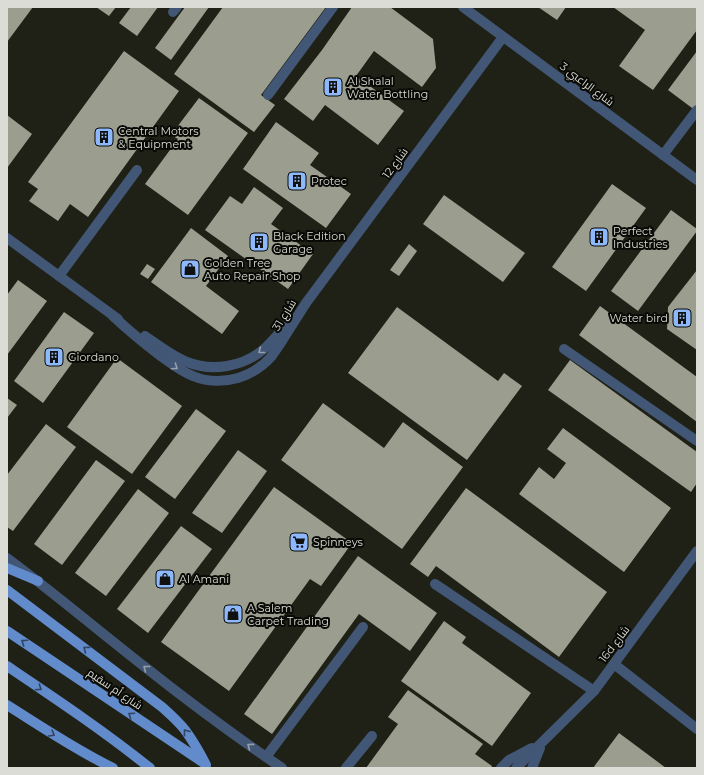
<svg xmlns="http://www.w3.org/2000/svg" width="704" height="775" viewBox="0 0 704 775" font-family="Montserrat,Cairo,sans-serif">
<rect width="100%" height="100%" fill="#1f2116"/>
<!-- building -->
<g fill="#9b9d8f">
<path d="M7 7H33L7 42Z"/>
<path d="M96 7H116L109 16Z"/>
<path d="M131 7H158L137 36 119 23Z"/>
<path d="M185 7H209L171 60 155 48Z"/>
<path d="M223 7H326L261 95 275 105 254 132 174 74Z"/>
<path d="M352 7H390L433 39 436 68 422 87 374 51 356 76 404 111 378 145 325 105 313 121 284 99 322 50Z"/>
<path d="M538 7H566L557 20Z"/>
<path d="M613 7H697V30L653 90 619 66 645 30Z"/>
<path d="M124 51 179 91 88 217 70 204 58 221 29 201 38 189 28 182Z"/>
<path d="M697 51V109L696 111 668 90Z"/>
<path d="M199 98 248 133 188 215 145 184 178 139 171 135Z"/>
<path d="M7 115 32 134 7 168Z"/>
<path d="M276 122 319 153 310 165 351 194 326 228 243 169Z"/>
<path d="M612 184 646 208 586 291 552 267Z"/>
<path d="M254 187 283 208 271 224 313 254 288 289 205 230 230 196 242 204Z"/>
<path d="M444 195 525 253 503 282 423 224Z"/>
<path d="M671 210 697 229V231L638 311 611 291Z"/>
<path d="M191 228 228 256 206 286 239 311 222 334 151 282Z"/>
<path d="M409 244 417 251 399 276 390 270Z"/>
<path d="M147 264 155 269 148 279 140 274Z"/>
<path d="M697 270V350L667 329 668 307Z"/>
<path d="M18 280 47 301 7 355V295Z"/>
<path d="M600 306 697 377V422L579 335Z"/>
<path d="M397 307 498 381 504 373 522 386 467 460 348 373Z"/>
<path d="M64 312 94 333 43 403 14 381Z"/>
<path d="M117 358 182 406 132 474 67 427Z"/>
<path d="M570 360 697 452V483L691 492 548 390Z"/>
<path d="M7 398 17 405 7 418Z"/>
<path d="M323 403 384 448 403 422 463 467 402 549 281 460Z"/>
<path d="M196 409 226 431 175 499 145 477Z"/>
<path d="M46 424 76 447 13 531 7 527V475Z"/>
<path d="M563 428 671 508 624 572 519 494 539 467 554 479 566 463 547 449Z"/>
<path d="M238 450 267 471 222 533 192 513Z"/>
<path d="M96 460 125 481 62 565 34 544Z"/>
<path d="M274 487 352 543 321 586 310 579 229 691 161 642Z"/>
<path d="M466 488 607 592 559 657 436 566 428 577 410 564Z"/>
<path d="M138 489 169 513 106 596 75 573Z"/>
<path d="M181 526 212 549 148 633 117 609Z"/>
<path d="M358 556 437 613 410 651 359 614 272 734 244 714Z"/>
<path d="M444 621 466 637 462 643 531 693 492 746 401 681Z"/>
<path d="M408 690 483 744 475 754 492 766 491 768H366L398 724 388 717Z"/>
<path d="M619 733 666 768H593Z"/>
</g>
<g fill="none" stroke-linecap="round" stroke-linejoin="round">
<!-- minor -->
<g stroke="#425675" stroke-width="10">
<path d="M463 7 697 180"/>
<path d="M173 12 177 7"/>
<path d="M268 95 333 7"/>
<path d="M663 155 697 110"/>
<path d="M7 238 118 319"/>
<path d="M59 276 137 170"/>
<path d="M113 316C128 330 145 344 162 357 172 364 182 372 193 376 207 382 224 382 238 378 251 374 262 367 271 357 276 350 281 343 285 336 292 325 299 314 306 303L503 37"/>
<path d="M145 336C158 345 172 356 187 362 212 372 243 367 264 349 272 342 278 334 285 327"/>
<path d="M564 349 697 441"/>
<path d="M7 558C54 593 99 631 145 667 189 702 235 736 282 768"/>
<path d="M435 584 594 691"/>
<path d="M614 664 697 729"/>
<path d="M266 757 363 627"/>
<path d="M346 768 372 736"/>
<path d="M501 768 509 760 532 748"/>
<path d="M516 768 594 691 697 551"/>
<path d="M532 768 540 748"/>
</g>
<!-- major -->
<g stroke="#628bcc" stroke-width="10">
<path d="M7 568 38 581"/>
<path d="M7 590 162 707C170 714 178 721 185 730 193 741 200 753 206 765"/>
<path d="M7 631 204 763"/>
<path d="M7 666C56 699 104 731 150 768"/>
<path d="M7 705C42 727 76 750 113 768"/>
</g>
</g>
<!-- one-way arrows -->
<defs><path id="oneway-chevron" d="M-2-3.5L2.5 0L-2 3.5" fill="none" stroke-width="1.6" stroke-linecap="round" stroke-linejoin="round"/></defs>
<g stroke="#96a0aa">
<use href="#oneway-chevron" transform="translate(261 351) rotate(142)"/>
<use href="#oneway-chevron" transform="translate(175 367) rotate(34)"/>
<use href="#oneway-chevron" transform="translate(146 668) rotate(-142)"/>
<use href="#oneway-chevron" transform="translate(250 746) rotate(-143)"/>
</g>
<g stroke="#31445f">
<use href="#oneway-chevron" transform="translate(24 642) rotate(-146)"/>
<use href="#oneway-chevron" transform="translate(86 649) rotate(-143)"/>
<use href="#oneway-chevron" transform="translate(39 688) rotate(34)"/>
<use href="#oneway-chevron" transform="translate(131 715) rotate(-146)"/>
<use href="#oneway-chevron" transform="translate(186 732) rotate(-127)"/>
<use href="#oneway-chevron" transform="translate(52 734) rotate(31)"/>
</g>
<!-- icons -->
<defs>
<g id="building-square" transform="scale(1)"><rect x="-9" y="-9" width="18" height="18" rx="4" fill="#8db9fc" stroke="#090a06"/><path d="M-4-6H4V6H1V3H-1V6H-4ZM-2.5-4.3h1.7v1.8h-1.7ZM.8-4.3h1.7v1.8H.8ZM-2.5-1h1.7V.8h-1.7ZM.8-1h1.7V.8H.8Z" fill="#111"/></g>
<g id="shop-square" transform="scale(1)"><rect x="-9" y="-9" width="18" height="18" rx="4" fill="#8db9fc" stroke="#090a06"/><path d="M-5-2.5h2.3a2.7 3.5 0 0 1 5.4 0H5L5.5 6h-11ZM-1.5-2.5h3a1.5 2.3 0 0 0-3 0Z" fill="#111"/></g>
<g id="supermarket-square" transform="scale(1)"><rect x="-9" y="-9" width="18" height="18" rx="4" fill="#8db9fc" stroke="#090a06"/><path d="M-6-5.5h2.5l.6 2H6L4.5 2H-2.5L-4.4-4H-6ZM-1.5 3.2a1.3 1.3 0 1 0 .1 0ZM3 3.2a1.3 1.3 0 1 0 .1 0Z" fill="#111"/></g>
</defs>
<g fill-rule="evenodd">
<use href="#building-square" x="333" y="87"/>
<use href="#building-square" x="104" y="137"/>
<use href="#building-square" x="297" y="181"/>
<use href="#building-square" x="599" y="237"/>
<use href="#building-square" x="259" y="242"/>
<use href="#shop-square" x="190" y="269"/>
<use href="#building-square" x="682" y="318"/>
<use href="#building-square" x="54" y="357"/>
<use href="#supermarket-square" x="299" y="542"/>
<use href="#shop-square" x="165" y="579"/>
<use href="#shop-square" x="233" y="614"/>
</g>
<g text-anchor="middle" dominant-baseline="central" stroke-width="4" stroke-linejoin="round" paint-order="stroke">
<!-- poi labels -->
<g font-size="11" fill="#dbdcd5" stroke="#090a06" text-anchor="start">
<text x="347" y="81">Al Shalal<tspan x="347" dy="13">Water Bottling</tspan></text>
<text x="118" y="131">Central Motors<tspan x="118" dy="13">&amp; Equipment</tspan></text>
<text x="311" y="181">Protec</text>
<text x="613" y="231">Perfect<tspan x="613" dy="13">Industries</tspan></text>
<text x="273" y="236">Black Edition<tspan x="273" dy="13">Garage</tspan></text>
<text x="204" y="263">Golden Tree<tspan x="204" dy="13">Auto Repair Shop</tspan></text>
<text x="668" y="318" text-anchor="end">Water bird</text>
<text x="68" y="357">Giordano</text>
<text x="313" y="542">Spinneys</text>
<text x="179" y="579">Al Amani</text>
<text x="247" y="608">A Salem<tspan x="247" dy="13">Carpet Trading</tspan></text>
</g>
<!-- street labels -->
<g font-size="11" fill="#dbdcd5" stroke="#090a06">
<text transform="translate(587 84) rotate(37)">شارع الراعبي 3</text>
<text transform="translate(395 163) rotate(-54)">شارع 12</text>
<text transform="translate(284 315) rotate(-58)">شارع 31</text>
<text transform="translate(614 644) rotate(-53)">16d شارع</text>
<text transform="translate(115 689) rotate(34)">شارع أم سقيم</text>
</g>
</g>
<!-- border -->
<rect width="704" height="775" fill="none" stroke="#dbdcd5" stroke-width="16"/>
</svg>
